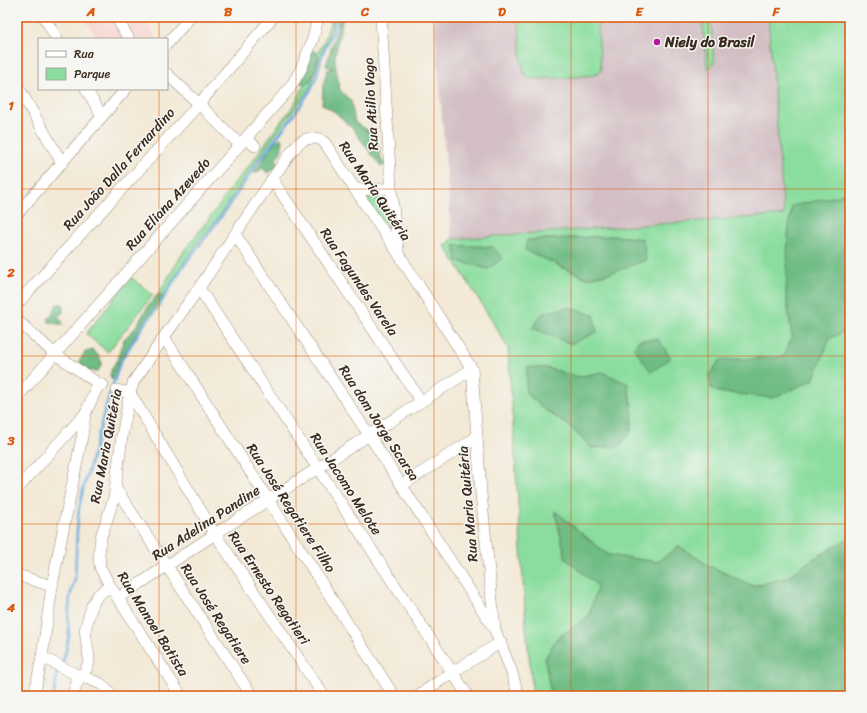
<svg xmlns="http://www.w3.org/2000/svg" width="867" height="713" viewBox="0 0 867 713" font-family="Sriracha,sans-serif">
<rect width="100%" height="100%" fill="#f6f6f2"/>
<filter id="ink" filterUnits="userSpaceOnUse"><feTurbulence type="fractalNoise" baseFrequency=".025" numOctaves="2"/><feDisplacementMap in="SourceGraphic" scale="8" xChannelSelector="R" yChannelSelector="G"/><feConvolveMatrix kernelMatrix="1 2 1 2 8 2 1 2 1" color-interpolation-filters="sRGB"/></filter>
<filter id="wash" filterUnits="userSpaceOnUse"><feTurbulence type="fractalNoise" baseFrequency=".012" numOctaves="4" result="noise"/><feDisplacementMap in="SourceGraphic" scale="16" xChannelSelector="R" yChannelSelector="G"/><feGaussianBlur stdDeviation="0.9" result="paint"/><feColorMatrix in="noise" values="0 0 0 0 0 0 0 0 0 0 0 0 0 0 0 0 0 1.4 0 .05"/><feComposite in="paint" operator="in"/></filter>
<g filter="url(#wash)">
<rect width="100%" height="100%" fill="#f3e9d6"/>
<!-- built -->
<g fill="#f7d0cc">
<path d="M84 17H110L123 39H97Z"/>
<path d="M123 17H144L156 39H135Z"/>
</g>
<!-- industrial -->
<path fill="#d2bec3" d="M434 17H768L785 215 452 239Z"/>
<!-- green -->
<g fill="#8add9e" stroke="#62845e" fill-rule="evenodd">
<path d="M332 17H334L333 23 328 39 320 56 311 86 249 171 218 218 199 241 179 269 163 297 160 291 186 248 221 203 231 187 254 159 279 124 289 112 299 96 304 85 302 76 312 57 318 52 324 42Z"/>
<path d="M518 17H597L601 71 595 75 566 78 529 79 525 76 522 64Z"/>
<path d="M702 17H711L714 62 711 67 707 68Z"/>
<path d="M768 17H850V193L842 194 786 293 792 337 784 357 720 360 813 380 830 338 850 329V538L813 559 786 578 753 586 709 566 679 546 657 562 608 555 555 512 566 559 598 586 588 617 556 639 545 659 551 696H533L526 627 508 348 481 303 445 246 452 239 784 215ZM616 236 643 239 611 273 587 278 558 266 527 240ZM547 368 578 377 602 372 633 413 631 431 620 446 591 448 571 427 545 410Z"/>
<path d="M387 192 388 229 365 199Z"/>
<path d="M131 277 153 295 108 352 86 334Z"/>
</g>
<!-- forest -->
<g fill="#6fbc85" stroke="#557352">
<path d="M338 17H343L335 56 336 68 340 90 351 101 355 123C371 130 376 137 380 154 381 158 381 161 385 164L381 167 353 129 335 112 322 104 323 86 327 70 334 68 326 66 337 28Z"/>
<path d="M311 51H315L318 55C317 66 315 75 308 84L300 83 297 80Z"/>
<path d="M281 138 283 140 281 152 276 158 278 163 275 169 267 173 263 168 256 173H253C256 169 259 166 261 163 266 154 272 142 281 138Z"/>
<path d="M850 193V329L830 338 813 380 773 398 718 392 711 388 709 375 720 360 784 357 792 337 786 293 788 233 792 206Z"/>
<path d="M616 236 643 239 646 260 611 273 587 278 525 250 527 240Z"/>
<path d="M454 245 493 247 503 258 488 269 457 261Z"/>
<path d="M159 293 162 298 144 322 123 355 118 364 112 380 110 375 112 368 118 358 120 350 124 339 135 328 149 305Z"/>
<path d="M57 304H63V312L58 317 62 321 63 325 49 322 48 319 51 316Z"/>
<path d="M568 307 594 315 597 332 571 344 532 328 543 313Z"/>
<path d="M658 339 671 358 651 372 634 348 639 340Z"/>
<path d="M93 350 99 356 102 363 98 371H89L81 366 80 360 85 352Z"/>
<path d="M527 367 547 368 578 377 602 372 628 384 633 413 631 431 620 446 591 448 571 427 545 410 526 393Z"/>
<path d="M555 511 608 555 657 562 679 546 709 566 753 586 786 578 813 559 850 538V696H551L545 659 556 639 588 617 598 586 566 559Z"/>
</g>
<g fill="none" stroke-linecap="round" stroke-linejoin="round">
<!-- stream -->
<g stroke="#68aede" stroke-width="2.5">
<path d="M62 663 65 655 69 635 68 621 70 596 75 579 77 531 79 509 83 490 108 399 121 361 144 325 159 306 182 268 221 217 261 158 290 120 312 88 316 78 323 53 333 32 335 17"/>
<path d="M54 696 57 673 59 669"/>
</g>
</g>
</g>
<g filter="url(#ink)">
<g fill="none" stroke-linecap="round" stroke-linejoin="round">
<!-- minor casing -->
<g stroke="#978a7a" stroke-width="12">
<g id="minor">
<path d="M44 17 57 39"/>
<path d="M116 17 129 39"/>
<path d="M381 17 391 188 398 250"/>
<path d="M167 44 190 17"/>
<path d="M167 74 199 104 240 145"/>
<path d="M17 85 62 163"/>
<path d="M86 89 102 116"/>
<path d="M246 139 255 146"/>
<path d="M272 179 421 401"/>
<path d="M354 188C367 191 378 190 391 188"/>
<path d="M17 214 126 89"/>
<path d="M235 234 369 435 494 628"/>
<path d="M199 288 468 696"/>
<path d="M17 304 199 104 273 17"/>
<path d="M17 320 55 354 99 384 103 385"/>
<path d="M164 337 394 696"/>
<path d="M117 390 130 393 215 534 324 696"/>
<path d="M17 397 290 88 301 69 313 39 318 17"/>
<path d="M402 485 477 437"/>
<path d="M115 487 252 696"/>
<path d="M17 489 85 414 99 384"/>
<path d="M17 575 52 586"/>
<path d="M118 598 215 534 472 369"/>
<path d="M42 657 81 677 89 679 101 684 107 689 111 696"/>
<path d="M34 696 42 657 52 586 59 550 82 437 85 414"/>
<path d="M73 696 76 685 86 669 89 663V658L85 630 92 605 98 595 110 586"/>
<path d="M181 696 110 586 100 567 99 553 101 537 114 498 122 436 130 393 134 381 164 337 199 288 275 175 289 155 299 143 306 139 313 138 320 139 325 143 354 188 398 253 472 369 481 493 495 630 511 670 517 691"/>
<path d="M417 696 453 672 501 642"/>
</g>
</g>
<!-- minor -->
<use href="#minor" stroke="#fff" stroke-width="11"/>
</g>
</g>
<!-- grid -->
<path fill="none" stroke="#df570d" stroke-width="1" stroke-opacity="0.55" d="M159 17V39M296 17V696M434 17V696M571 17V696M708 17V696M159 89V696M17 189H850M17 356H850M17 524H850"/>
<!-- markers -->
<circle fill="#b5179e" stroke="#f6f6f2" stroke-width="1.5" cx="657" cy="42" r="4"/>
<g text-anchor="middle" dominant-baseline="central" stroke-width="3" stroke-linejoin="round" paint-order="stroke">
<!-- poi labels -->
<g font-size="14" font-weight="bold" fill="#3b2a1e" stroke="#f6f6f2" text-anchor="start">
<text x="665" y="42">Niely do Brasil</text>
</g>
<!-- street labels -->
<g font-size="14" fill="#3b2a1e" stroke="#f6f6f2">
<text transform="translate(371 104) rotate(-93)">Rua Atilio Vago</text>
<text transform="translate(119 169) rotate(-48)">Rua João Dalla Fernardino</text>
<text transform="translate(375 191) rotate(56)">Rua Maria Quitéria</text>
<text transform="translate(168 204) rotate(-48)">Rua Eliana Azevedo</text>
<text transform="translate(359 282) rotate(56)">Rua Fagundes Varela</text>
<text transform="translate(379 423) rotate(57)">Rua dom Jorge Scarsa</text>
<text transform="translate(106 446) rotate(-79)">Rua Maria Quitéria</text>
<text transform="translate(346 484) rotate(57)">Rua Jacomo Melote</text>
<text transform="translate(468 504) rotate(-95)">Rua Maria Quitéria</text>
<text transform="translate(291 508) rotate(57)">Rua José Regatiere Filho</text>
<text transform="translate(206 523) rotate(-33)">Rua Adelina Pandine</text>
<text transform="translate(269 588) rotate(56)">Rua Ernesto Regatieri</text>
<text transform="translate(216 614) rotate(57)">Rua José Regatiere</text>
<text transform="translate(153 624) rotate(58)">Rua Manoel Batista</text>
</g>
</g>
<!-- margin -->
<rect width="867" height="713" fill="none" stroke="#f6f6f2" stroke-width="44"/>
<!-- legend -->
<rect x="38" y="38" width="130" height="52" fill="#f6f6f2" stroke="#aba49d"/>
<rect x="46" y="51" width="20" height="6" fill="#ffffff" stroke="#aba49d"/>
<text x="74" y="58" font-size="12" fill="#3b2a1e">Rua</text>
<rect x="46" y="68" width="20" height="12" fill="#8add9e" stroke="#aba49d"/>
<text x="74" y="78" font-size="12" fill="#3b2a1e">Parque</text>
<rect x="22" y="22" width="823" height="669" fill="none" stroke="#df570d" stroke-width="1.5"/>
<g font-size="13" text-anchor="middle" font-weight="bold" fill="#df570d">
<text x="91" y="16">A</text>
<text x="228" y="16">B</text>
<text x="365" y="16">C</text>
<text x="502" y="16">D</text>
<text x="639" y="16">E</text>
<text x="776" y="16">F</text>
<text x="11" y="110">1</text>
<text x="11" y="277">2</text>
<text x="11" y="445">3</text>
<text x="11" y="612">4</text>
</g>
</svg>
